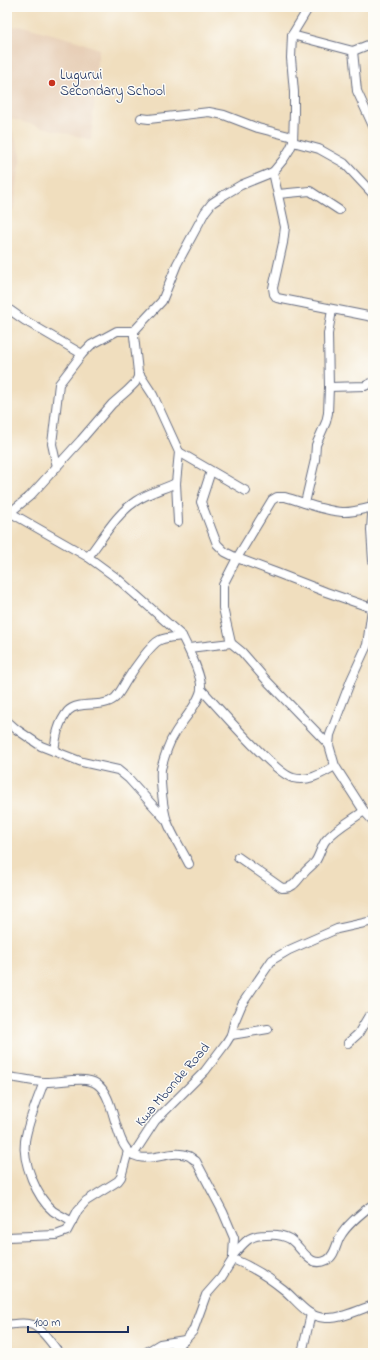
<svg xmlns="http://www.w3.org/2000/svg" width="380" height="1360" viewBox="0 0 380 1360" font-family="'Indie Flower',sans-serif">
<rect width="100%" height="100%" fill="#fdfcf7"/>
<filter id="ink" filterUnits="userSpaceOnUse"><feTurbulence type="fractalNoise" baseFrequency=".025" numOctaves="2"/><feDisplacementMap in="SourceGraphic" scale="8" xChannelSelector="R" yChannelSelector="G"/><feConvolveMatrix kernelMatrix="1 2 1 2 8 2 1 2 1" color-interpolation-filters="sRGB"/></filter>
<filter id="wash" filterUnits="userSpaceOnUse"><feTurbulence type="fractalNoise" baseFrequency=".012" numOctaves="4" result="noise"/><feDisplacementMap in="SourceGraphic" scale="16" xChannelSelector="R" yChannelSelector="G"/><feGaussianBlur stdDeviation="0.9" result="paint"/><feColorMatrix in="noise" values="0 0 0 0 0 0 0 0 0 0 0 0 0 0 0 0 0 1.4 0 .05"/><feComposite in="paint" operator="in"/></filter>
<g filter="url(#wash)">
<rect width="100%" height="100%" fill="#f0debe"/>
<!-- built -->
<path fill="#e7cfb7" d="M23 26 77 41 99 49 91 140 8 118 21 155 14 209 7 216V27Z"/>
</g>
<g filter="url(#ink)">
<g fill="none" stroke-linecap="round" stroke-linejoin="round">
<!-- minor casing -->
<g stroke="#666c80" stroke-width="10">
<g id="minor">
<path d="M292 35 353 51 373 43"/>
<path d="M353 51 357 91 373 126"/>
<path d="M141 118 149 119 209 112 224 115 258 128 293 137"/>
<path d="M293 142 319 149 344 163 373 194"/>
<path d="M273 172 285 227 283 243 273 288 274 294 277 298 373 317"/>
<path d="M278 194 310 191 339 210"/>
<path d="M7 308 24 320 82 354"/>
<path d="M138 372 153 395 179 452 176 483 178 522"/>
<path d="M329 387 365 386 373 382"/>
<path d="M179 452 246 491"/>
<path d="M57 467 52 444 59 384 82 354 91 345 117 331H134"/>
<path d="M211 471 201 502 217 544 225 552 237 558 277 573 326 592 372 608"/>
<path d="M373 501 371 530 373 561"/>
<path d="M305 503 315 460 316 445 326 422 328 413 329 387 328 334 332 310"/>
<path d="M11 513 88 557 118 579 182 636C188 648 203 677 201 690 198 705 181 722 174 735 168 744 164 758 161 769 160 780 163 810 167 821 172 835 182 850 189 864"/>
<path d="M7 515 30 496 81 440 112 404 127 391 135 383 138 377V372L134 336V331L162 301 177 264 205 212 212 203 224 195 241 185 273 172 283 160 290 149 293 142 294 113V92L291 58 292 35 309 7"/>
<path d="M88 557C103 538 116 514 136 501 148 493 163 489 176 483"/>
<path d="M373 602 367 645 351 680 330 735 329 745 335 766 364 811 373 821"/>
<path d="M231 643 223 608V585L237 558 272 500 277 497H285C303 502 323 511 342 512 352 513 363 509 373 507"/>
<path d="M189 648 231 643 242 652 268 682 329 745"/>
<path d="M201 689C217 706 275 774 293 778 309 782 321 774 335 766"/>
<path d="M7 721 16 729 41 746 82 762 118 770 129 779 166 820"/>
<path d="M54 751C56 736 58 723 68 711 79 700 102 709 115 698 120 693 123 686 127 680 133 670 151 644 160 640 167 637 175 637 182 636"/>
<path d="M238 857 282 888C295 888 296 881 304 873 307 869 312 866 315 862 320 855 321 846 326 840 336 828 352 820 364 811"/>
<path d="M231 1035 268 1029"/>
<path d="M348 1043 358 1034 368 1017 373 1014"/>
<path d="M7 1077C19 1078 31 1081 43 1082 59 1083 85 1075 97 1084 115 1096 114 1143 132 1154 148 1165 172 1148 189 1156 191 1157 194 1160 196 1161L223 1212 234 1238 233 1255V1259L221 1278 206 1295 193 1331 185 1340 169 1353"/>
<path d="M44 1082C37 1101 28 1121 25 1141 22 1162 37 1198 53 1211 59 1215 66 1218 72 1222"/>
<path d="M133 1155 155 1121 205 1071 226 1043 231 1035 234 1023 242 1004 272 960 289 950 337 929 373 921"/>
<path d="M7 1237 56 1235 67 1231 78 1210 86 1201 118 1181 121 1177 128 1151"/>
<path d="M233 1255C238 1250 243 1243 249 1239 254 1236 260 1235 266 1235 275 1234 283 1235 290 1239 302 1247 309 1269 327 1260 335 1256 336 1244 340 1237 347 1224 362 1213 373 1204"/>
<path d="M233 1259C252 1267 267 1276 283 1289 297 1300 306 1317 325 1318 341 1319 359 1310 373 1305"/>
<path d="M7 1325C15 1324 25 1322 33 1325 43 1330 52 1344 59 1353"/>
<path d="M145 1353 160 1344 185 1340"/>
<path d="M302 1353 311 1314"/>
</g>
</g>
<!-- minor -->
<use href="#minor" stroke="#fff" stroke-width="8"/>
</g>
</g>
<!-- markers -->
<circle fill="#c8321e" stroke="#fdfcf7" stroke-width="1.5" cx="52" cy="83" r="4"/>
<g text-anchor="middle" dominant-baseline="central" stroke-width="3" stroke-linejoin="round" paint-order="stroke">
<!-- poi labels -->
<g font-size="14" fill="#1b2f5e" stroke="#fdfcf7" text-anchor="start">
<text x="60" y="75">Lugurui<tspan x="60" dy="16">Secondary School</tspan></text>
</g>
<!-- street labels -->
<g font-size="14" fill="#1b2f5e" stroke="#fdfcf7">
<text transform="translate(173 1085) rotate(-49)">Kwa Mbonde Road</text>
</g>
</g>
<!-- margin -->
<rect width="380" height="1360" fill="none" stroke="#fdfcf7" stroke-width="24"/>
<!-- scale -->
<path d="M28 1326v6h100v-6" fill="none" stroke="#1b2f5e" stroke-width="2"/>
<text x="34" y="1326" font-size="12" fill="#1b2f5e" stroke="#fdfcf7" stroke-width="3" paint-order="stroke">100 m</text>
</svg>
